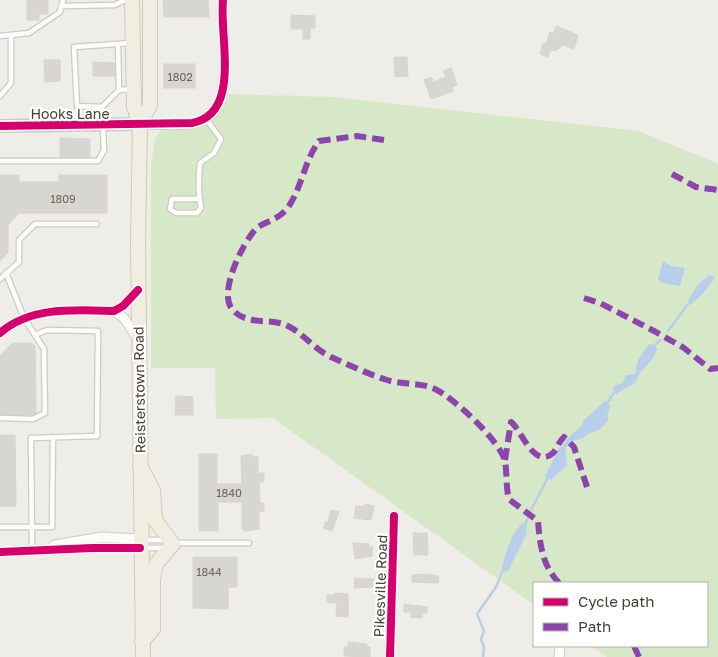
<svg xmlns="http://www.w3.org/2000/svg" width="718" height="657" viewBox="0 0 718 657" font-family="'Golos Text',sans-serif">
<rect width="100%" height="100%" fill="#eeede7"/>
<!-- green -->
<path fill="#d6e8c8" d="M228 94 333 97 639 131 718 164V657H607L591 646H707V583H534V605L273 418 216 419 215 368H151V166L155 138 162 130C197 122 211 139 228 94Z"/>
<!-- water -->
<g fill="#b9ceea">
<path d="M663 261 671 266 685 268 680 286 662 283 658 279Z"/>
<path d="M710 275 715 277C708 288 701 297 690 305L688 301C694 290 699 281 710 275Z"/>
<path d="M649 344 655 345 657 349 654 357 640 373 635 383 616 394H613L614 386 622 383 626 375 635 374 638 360Z"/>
<path d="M605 401 611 406 607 415 609 418C600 435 589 430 582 439L575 440 565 448 567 465 551 480 545 476 560 447H563V444L574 432 582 426 583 421Z"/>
<path d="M524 523 527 524 526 535 508 571 502 572C502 560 513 528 524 523Z"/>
</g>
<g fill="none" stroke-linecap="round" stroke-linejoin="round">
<!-- stream -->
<g stroke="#b9ceea" stroke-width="2.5">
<path d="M668 331 688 304"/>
<path d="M655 345 660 340"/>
<path d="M608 402 613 394"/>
<path d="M531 510 548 477"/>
<path d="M526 523 528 517"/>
<path d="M483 657 484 647 481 639 484 631 477 614 496 587 502 572"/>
</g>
</g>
<!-- building -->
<g fill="#d7d6d0" stroke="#d6d4cd">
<path d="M27 0H48V14H39V20H27Z"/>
<path d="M163 0H208L209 17H164Z"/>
<path d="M291 15 315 16V28H310V39H303V29H291Z"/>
<path d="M556 26 578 35 574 49 563 45 557 50 550 51 548 57 540 54 543 44H546L550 32 554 34Z"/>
<path d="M394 57H407L408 76 395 77Z"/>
<path d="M44 60H60V81L45 82Z"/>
<path d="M93 62 114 63 115 76H93Z"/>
<rect x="164" y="64" width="31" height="24"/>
<path d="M451 68 457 85 452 87 453 91 431 99 424 80 431 77 433 82 446 77 443 71Z"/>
<path d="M60 138 90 139V157H60Z"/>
<path d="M0 175H19V182H59V175H107V213H19L8 225V253L0 261Z"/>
<path d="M12 343H31L35 346 36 413 33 415 0 414V356Z"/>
<path d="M176 396 193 397V415H175Z"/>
<path d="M0 435H15L16 506H0Z"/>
<path d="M199 454H217V484H242L241 456 252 454V457H258V473H264V482H259L260 503H264V511H259V529L244 531 242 528V502H218V531H199Z"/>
<path d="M365 504 374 506 371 520 354 518 356 506 365 507Z"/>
<path d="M331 510 339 512 332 531 323 528 326 522H328Z"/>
<path d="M413 533H427L428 555H414Z"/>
<path d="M353 543 369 544V547H373L372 556 355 559Z"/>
<path d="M193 557H237V587H228V609L193 608Z"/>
<path d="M426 574 439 576 438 583 412 582V575Z"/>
<path d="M355 578 374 579 373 587 354 588Z"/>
<path d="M335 593 348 594V617L336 616 337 603 327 602V595H335Z"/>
<path d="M404 604 427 607V613H422V618L411 617V612H404Z"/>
<path d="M348 642 367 644V647H370V657L344 656V647H348Z"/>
</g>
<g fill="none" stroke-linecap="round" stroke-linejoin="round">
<!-- lane casing -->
<g stroke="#cccbc5" stroke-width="7">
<g id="lane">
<path d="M63 6 115 5 125 0"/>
<path d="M0 36 29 33 60 12 63 0"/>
<path d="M118 45 119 90"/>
<path d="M131 89 119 90 102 107 77 106 74 47 131 43"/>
<path d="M0 96 11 83V36"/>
<path d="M0 161H98L104 150 102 107"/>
<path d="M199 199H172L170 209 176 213H197L201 208C198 192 198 180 200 163L214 153 221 139 206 119"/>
<path d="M0 279 19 262V240L35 224H97"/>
<path d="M0 418 33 419 45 413 44 349 24 318 6 273"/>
<path d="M0 527H52L53 437"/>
<path d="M143 540H165"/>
<path d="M175 543H249"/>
<path d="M144 548H166"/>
<path d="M32 549 31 438 97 436 98 331 47 330 35 335"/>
</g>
</g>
<!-- street casing -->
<g stroke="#cccbc5" stroke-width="11">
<g id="street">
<path d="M140 124C159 124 183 127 201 121 238 108 220 31 223 0"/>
<path d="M114 311 124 318 138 339"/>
<path d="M0 333C31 306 75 310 114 311L123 306 138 290"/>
<path d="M54 545 102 537 140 539"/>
<path d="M0 552 92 548H140"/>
<path d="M390 657 394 516"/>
<path d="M559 657 560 646"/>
</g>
</g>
<!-- secondary casing -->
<g stroke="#cccbbe" stroke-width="14">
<path id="secondary" d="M0 126 140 124"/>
</g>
<!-- primary casing -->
<g stroke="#cfccb5" stroke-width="16">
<g id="primary">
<path d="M132 0 134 107 140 124"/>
<path d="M140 466 153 490 155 520 173 544 156 564 153 580V629L142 642"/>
<path d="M143 657 138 243 140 124 150 105V0"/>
</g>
</g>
<!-- path -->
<path stroke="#cccbc6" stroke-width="1" stroke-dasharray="2.5 2.5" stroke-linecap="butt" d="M608 395 614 401"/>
<!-- lane -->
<use href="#lane" stroke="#fcfcfb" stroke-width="4.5"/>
<!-- street -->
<use href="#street" stroke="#fcfcfb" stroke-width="9"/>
<!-- secondary -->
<use href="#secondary" stroke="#f6f5ed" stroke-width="11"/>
<!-- primary -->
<use href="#primary" stroke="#f0eee2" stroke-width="14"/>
<!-- quiet -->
<g stroke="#8e44ad" stroke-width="6" stroke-dasharray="12 6" stroke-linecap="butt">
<path d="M384 140 357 136 319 141C305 160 302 186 289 206 278 222 263 221 255 230 243 243 218 292 232 309 247 327 271 317 288 326 304 334 314 349 331 357 349 365 368 374 387 380 402 385 420 382 435 389 454 398 500 441 505 461 507 472 506 484 508 495L510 500 538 521C540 545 542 565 559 583"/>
<path d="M672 174 696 187 718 190"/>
<path d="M584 298 600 303 656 332 684 348 710 369 718 368"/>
<path d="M505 460 511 422C521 429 534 470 553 453 557 449 559 441 564 437L574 447 587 487"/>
<path d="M634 646 639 657"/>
</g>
<!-- cycleway casing -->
<g stroke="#fff" stroke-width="11">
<g id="cycleway">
<path d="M0 126 192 123C242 114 219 37 223 0"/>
<path d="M0 333C31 306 75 310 114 311L123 306 138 290"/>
<path d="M0 552 92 548H140"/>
<path d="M390 657 394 516"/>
</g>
</g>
<!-- cycleway -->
<use href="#cycleway" stroke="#d6006c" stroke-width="8"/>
</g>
<g text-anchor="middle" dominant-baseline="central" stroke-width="4.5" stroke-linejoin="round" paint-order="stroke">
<!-- number labels -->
<g font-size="11" fill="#69665c">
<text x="180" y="76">1802</text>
<text x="63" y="198">1809</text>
<text x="229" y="492">1840</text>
<text x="209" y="571">1844</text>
</g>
<!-- street labels -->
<g font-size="14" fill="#434034" stroke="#fff">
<text x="70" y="113">Hooks Lane</text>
<text transform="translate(139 390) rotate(-91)">Reisterstown Road</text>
<text transform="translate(380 586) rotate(-88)">Pikesville Road</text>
</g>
</g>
<!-- legend -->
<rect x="533" y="582" width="175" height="65" fill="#ffffff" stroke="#b4b3ae"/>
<rect x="543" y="598" width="25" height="8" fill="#d6006c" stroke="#b4b3ae"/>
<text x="578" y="607" font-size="15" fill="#434034">Cycle path</text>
<rect x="543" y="623" width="25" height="8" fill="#8e44ad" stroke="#b4b3ae"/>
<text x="578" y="632" font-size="15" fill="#434034">Path</text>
</svg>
